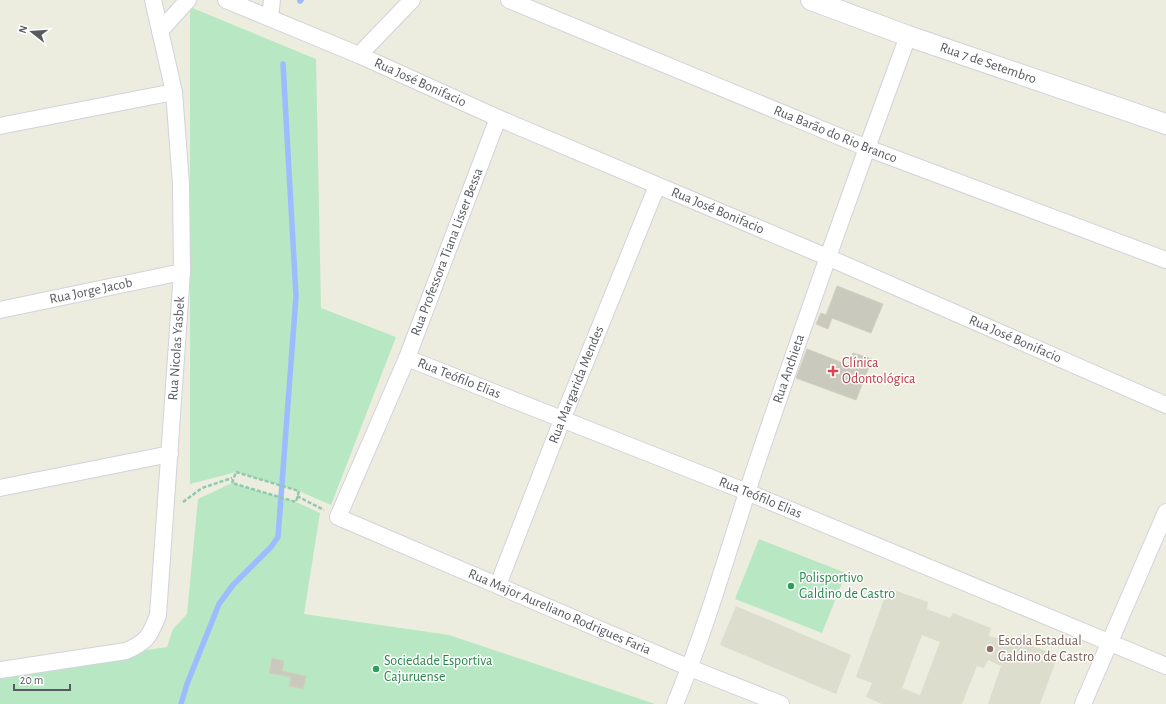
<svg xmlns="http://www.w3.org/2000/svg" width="1166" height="704" viewBox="0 0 1166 704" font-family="'Alegreya Sans',sans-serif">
	<rect width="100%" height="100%" fill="#ecedde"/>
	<path fill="#dcddcd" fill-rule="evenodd" d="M 888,588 L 928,602 L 927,609 L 950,618 L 953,613 L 991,628 L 989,636 L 1016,643 L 1018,641 L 1058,655 L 1040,704 L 988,704 L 1001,666 L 988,660 L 984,668 L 977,666 L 962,704 L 882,704 L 866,697 L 872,683 L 856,677 ZM 922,635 L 940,642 L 920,695 L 902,688 Z
		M 736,606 L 851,655 L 836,694 L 720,645 Z"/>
	<path fill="#b8e7c3" d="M 190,7 L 316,59 L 321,308 L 396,337 L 331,505 L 299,491 L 236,472 L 190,484 Z
		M 232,483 L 296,502 L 320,513 L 304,614 L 449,635 L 655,704 L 0,704 L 0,672 L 167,647 L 173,629 L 187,614 L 198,499 Z
		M 759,539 L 846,573 L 822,633 L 735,599 Z"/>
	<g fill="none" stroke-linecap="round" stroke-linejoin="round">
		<path stroke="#9cbcff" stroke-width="5.5" d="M 300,1 L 301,0
			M 181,704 L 187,684 L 219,604 L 233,585 L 271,547 L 278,537 L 296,296 L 283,64"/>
	</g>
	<path fill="#c9c9bd" stroke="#d1d0bc" d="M 837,286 L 883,304 L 871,333 L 832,318 L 828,329 L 816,324 L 821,313 L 826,315 Z
		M 807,349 L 848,365 L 853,353 L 872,359 L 856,400 L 796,378 Z
		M 272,658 L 284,661 L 282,671 L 306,676 L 303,689 L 289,686 L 291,677 L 269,673 Z"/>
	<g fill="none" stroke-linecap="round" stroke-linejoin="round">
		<defs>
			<g id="minor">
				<path id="s1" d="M 226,0 L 359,55 L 498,118 L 827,257 L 1166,405"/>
				<path id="s2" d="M 509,0 L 867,148 L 1166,260"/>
				<path d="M 270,17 L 272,0"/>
				<path d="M 160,31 L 188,0"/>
				<path d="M 359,55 L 412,0"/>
				<path id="s3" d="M 498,118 L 407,358 L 338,517 L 690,668 L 781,704"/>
				<path d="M 0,126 L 174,92"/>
				<path id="s4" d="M 0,310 L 182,272"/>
				<path id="s5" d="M 407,358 L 747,492 L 1166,666"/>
				<path d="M 0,488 L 170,454"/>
				<path id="s6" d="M 498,585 L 562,420 L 657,186"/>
				<path id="s7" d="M 0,670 L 126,651 C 147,642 150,636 158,615 L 182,272 L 181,184 L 174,92 L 153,0"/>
				<path id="s8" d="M 675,704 C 707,627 729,547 755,468 C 804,323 855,179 908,36"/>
				<path d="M 1083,704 L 1166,512"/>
			</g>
			<g id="tertiary">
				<path id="s9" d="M 811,0 L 908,36 L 1166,124"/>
			</g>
		</defs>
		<use href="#minor" stroke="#d2d2da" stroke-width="18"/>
		<use href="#tertiary" stroke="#d2d2da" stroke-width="22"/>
		<path stroke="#91c8ae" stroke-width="2.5" stroke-dasharray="4 2" stroke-linecap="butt" d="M 236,472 L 299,491 L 296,502 L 232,483 Z
			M 297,496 L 324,510
			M 183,502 L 202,488 L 232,478"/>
		<use href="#minor" stroke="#fff" stroke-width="16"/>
		<use href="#tertiary" stroke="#fff" stroke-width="20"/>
	</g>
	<path fill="#e0444e" stroke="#fff" stroke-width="1.5" d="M831 365h4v4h4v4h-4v4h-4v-4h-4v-4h4z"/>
	<g fill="#2e9e5b" stroke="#fff" stroke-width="1.5">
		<circle cx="791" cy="586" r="4"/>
		<circle cx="376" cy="669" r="4"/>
	</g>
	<circle fill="#8d6e63" stroke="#fff" stroke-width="1.5" cx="990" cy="649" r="4"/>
	<g text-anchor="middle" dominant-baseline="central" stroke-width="3" stroke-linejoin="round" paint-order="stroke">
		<g font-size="14" fill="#585a61" stroke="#fff">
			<text stroke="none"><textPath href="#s9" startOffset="188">Rua 7 de Setembro</textPath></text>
			<text stroke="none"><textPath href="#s1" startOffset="211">Rua José Bonifacio</textPath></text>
			<text stroke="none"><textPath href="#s2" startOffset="353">Rua Barão do Rio Branco</textPath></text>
			<text stroke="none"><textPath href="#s1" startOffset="535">Rua José Bonifacio</textPath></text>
			<text transform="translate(447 252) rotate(-69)">Rua Professora Tiana Lisser Bessa</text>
			<text stroke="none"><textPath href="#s4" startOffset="93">Rua Jorge Jacob</textPath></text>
			<text stroke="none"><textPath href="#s1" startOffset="859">Rua José Bonifacio</textPath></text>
			<text stroke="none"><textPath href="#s7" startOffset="445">Rua Nicolas Yasbek</textPath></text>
			<text stroke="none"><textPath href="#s8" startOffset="354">Rua Anchieta</textPath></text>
			<text stroke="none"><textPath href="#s5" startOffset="56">Rua Teófilo Elias</textPath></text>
			<text stroke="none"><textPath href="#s6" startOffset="215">Rua Margarida Mendes</textPath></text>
			<text stroke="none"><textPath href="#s5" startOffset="380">Rua Teófilo Elias</textPath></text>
			<text stroke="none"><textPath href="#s3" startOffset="671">Rua Major Aureliano Rodrigues Faria</textPath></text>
		</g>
		<g font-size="14" fill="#be3a42" stroke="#fff" text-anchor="start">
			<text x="842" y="363">Clínica<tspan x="842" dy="16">Odontológica</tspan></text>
		</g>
		<g font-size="14" fill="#27864d" stroke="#fff" text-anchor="start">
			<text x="799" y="578">Polisportivo<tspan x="799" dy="16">Galdino de Castro</tspan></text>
			<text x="384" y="661">Sociedade Esportiva<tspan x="384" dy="16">Cajuruense</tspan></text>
		</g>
		<g font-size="14" fill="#785e54" stroke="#fff" text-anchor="start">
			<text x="998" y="641">Escola Estadual<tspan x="998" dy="16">Galdino de Castro</tspan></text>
		</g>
	</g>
	<g transform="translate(32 32) rotate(287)" stroke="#ffffff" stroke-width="3" paint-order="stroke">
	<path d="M0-3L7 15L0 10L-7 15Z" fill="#585a61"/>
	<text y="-6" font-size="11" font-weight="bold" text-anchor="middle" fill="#585a61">N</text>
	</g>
	<path d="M14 684v6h56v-6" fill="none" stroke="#585a61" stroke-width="2"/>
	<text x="20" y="684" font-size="12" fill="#585a61" stroke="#ffffff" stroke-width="3" paint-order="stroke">20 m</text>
</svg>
